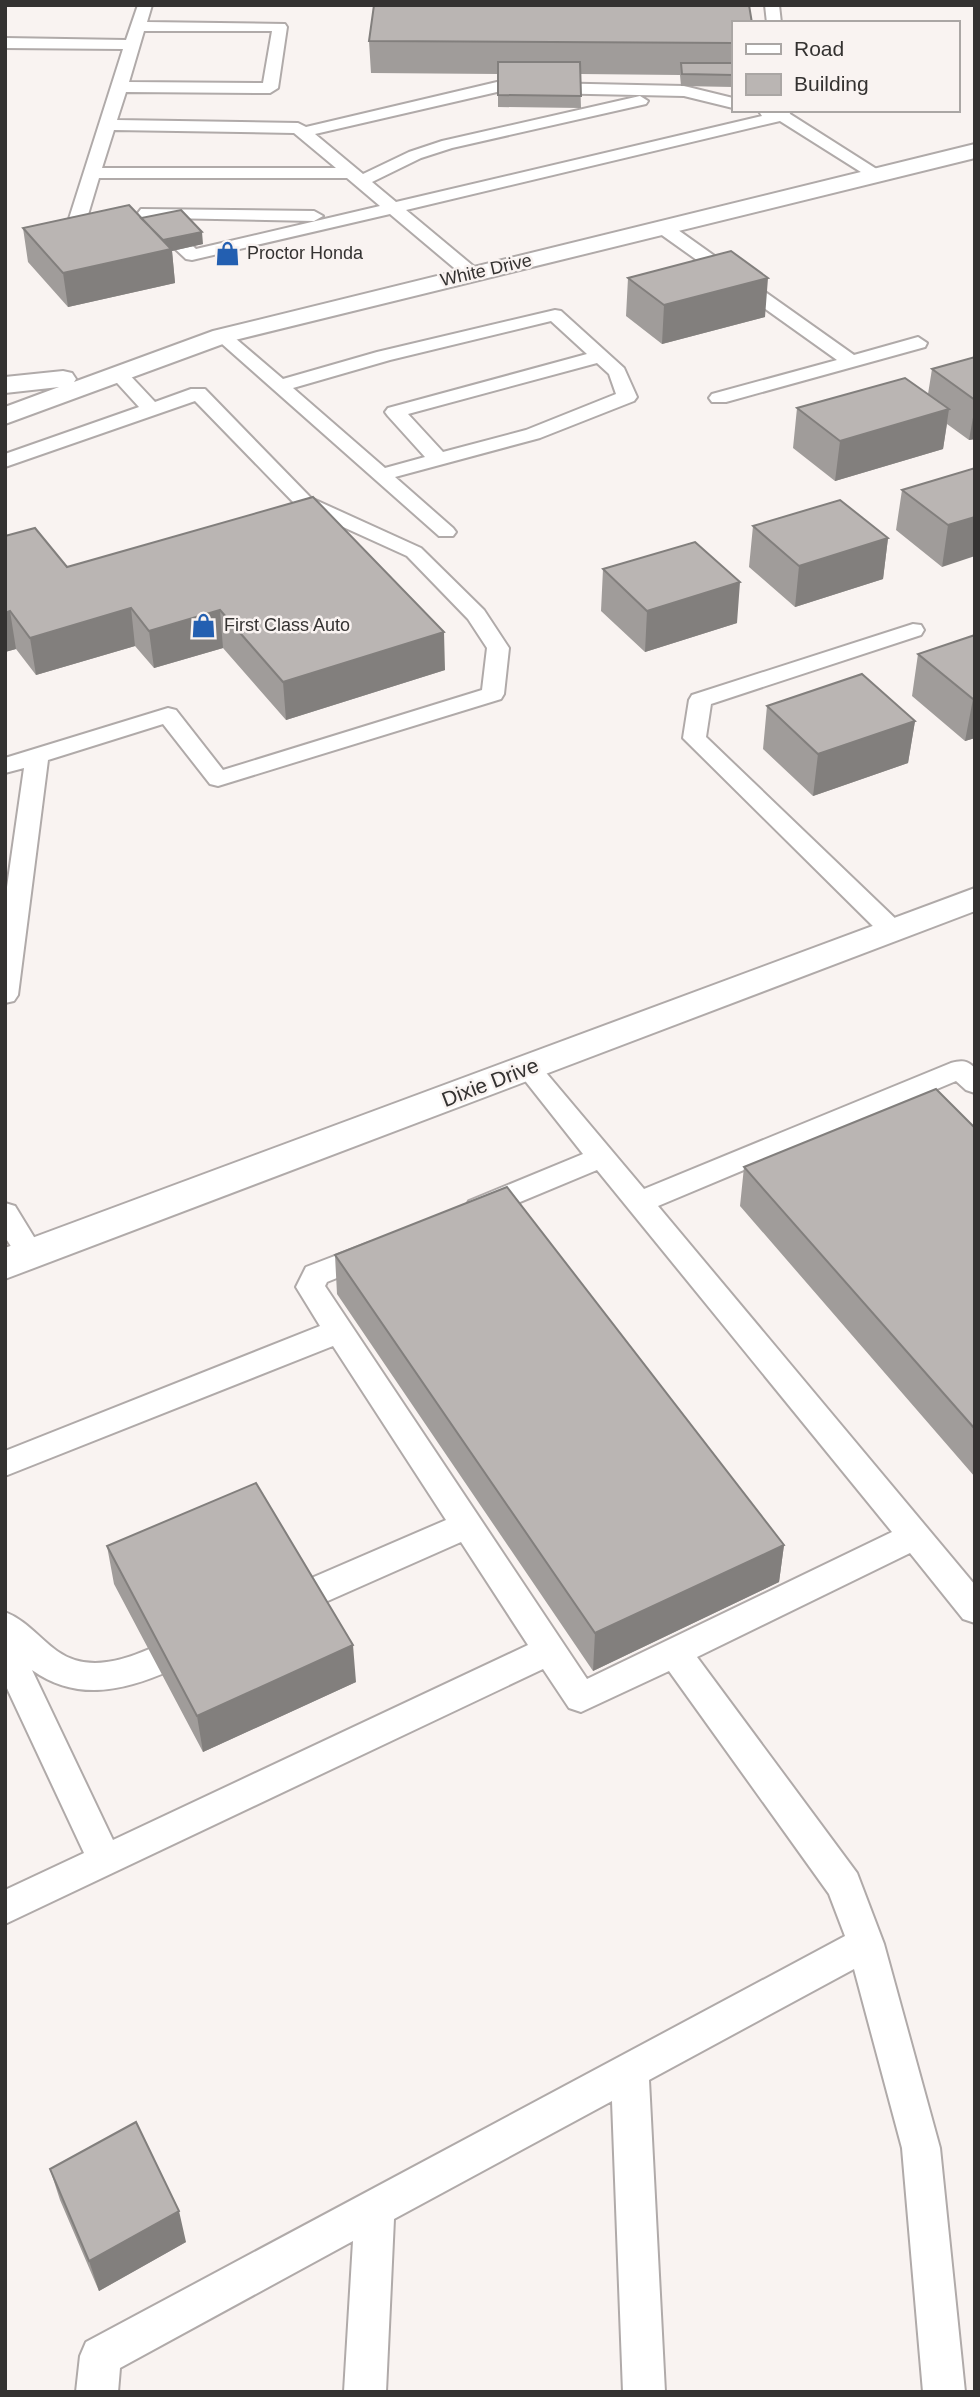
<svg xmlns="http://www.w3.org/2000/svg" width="980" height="2397" viewBox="0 0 980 2397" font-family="Arial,sans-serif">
	<rect width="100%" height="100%" fill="#f9f3f1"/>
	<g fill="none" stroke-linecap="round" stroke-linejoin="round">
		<defs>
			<path id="service" d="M 138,5 L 152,5 L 147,22 L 285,24 L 287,27 L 278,88 L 270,93 L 126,92 L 117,120 L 298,123 L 306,127 L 497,82 L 684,86 L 733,98 L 733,108 L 684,96 L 497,92 L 315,134 L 363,174 L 409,152 L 442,141 L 640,96 L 648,101 L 646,104 L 452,148 L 421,158 L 372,182 L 396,202 L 762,116 L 758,110 L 789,110 L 790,114 L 886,175 L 878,180 L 872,179 L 780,121 L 406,210 L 478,270 L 481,274 L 472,279 L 466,278 L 390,214 L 192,260 L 186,259 L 141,217 L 138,213 L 141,209 L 314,211 L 323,216 L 314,221 L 163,218 L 196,249 L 380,206 L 347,178 L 99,178 L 87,218 L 105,215 L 114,220 C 105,228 82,231 70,229 L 67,225 L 123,49 L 5,48 L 5,38 L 126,40 ZM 144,31 L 272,31 L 263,83 L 129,82 ZM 114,130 L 294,133 L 336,168 L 102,168 Z
				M 765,5 L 779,5 L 781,23 L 767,23 Z
				M 665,224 L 671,225 L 854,355 L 918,337 L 927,343 L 925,347 L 726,402 L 712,402 L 709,398 L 712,394 L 837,360 L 659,233 L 656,229 L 659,225 Z
				M 555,310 L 561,311 L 624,368 L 637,397 L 634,401 L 540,438 L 395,477 L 453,528 L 456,532 L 453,536 L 439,536 L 213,336 L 216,332 L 228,332 L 283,379 L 377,352 ZM 551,321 L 587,354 L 388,408 L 385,412 L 388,416 L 425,457 L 385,468 L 293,388 L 390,360 ZM 597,363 L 609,374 L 616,394 L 526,430 L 443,452 L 408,414 Z
				M 117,367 L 124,369 L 155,402 L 191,389 L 205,389 L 311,498 L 421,548 L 484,610 L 509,648 L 504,694 L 501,699 L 218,786 L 210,784 L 163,724 L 48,760 L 18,995 L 14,1001 L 5,1003 L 5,901 L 24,768 L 5,773 L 5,758 L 168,708 L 176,710 L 223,770 L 482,690 L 487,648 L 468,619 L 407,556 L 297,506 L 195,401 L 5,467 L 5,454 L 139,407 L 108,373 Z
				M 913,624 L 921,625 L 924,630 L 921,635 L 711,704 L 706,737 L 901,924 L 905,930 L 901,936 L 892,938 L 883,936 L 683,738 L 689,700 L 692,695 Z
				M 528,1059 L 537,1062 L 644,1189 L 951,1063 C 961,1060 967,1060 975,1068 L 975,1093 L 966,1090 L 956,1081 L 658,1206 L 975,1585 L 975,1623 L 963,1619 L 910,1553 L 697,1657 L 857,1873 L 884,1944 L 940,2148 L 965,2392 L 923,2392 L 902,2148 L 854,1969 L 649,2080 L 665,2392 L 623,2392 L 612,2101 L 394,2219 L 386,2392 L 344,2392 L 353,2241 L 120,2368 L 118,2392 L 76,2392 L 80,2356 L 86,2342 L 845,1936 L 829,1894 L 669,1671 L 581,1712 L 569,1708 L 543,1669 L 5,1924 L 5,1890 L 84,1853 L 5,1684 L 5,1612 C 26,1620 39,1638 57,1651 C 99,1681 148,1647 189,1633 L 201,1637 L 206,1647 C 199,1661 185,1664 171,1670 C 124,1691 77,1702 32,1670 L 113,1840 L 528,1645 L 461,1542 L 296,1615 L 284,1619 L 272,1615 L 268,1605 L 272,1595 L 446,1520 L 333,1346 L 5,1476 L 5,1451 L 320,1326 L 296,1287 L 306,1267 L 371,1242 L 381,1246 L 385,1253 L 381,1260 L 327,1282 L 325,1286 L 587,1679 L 892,1532 L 597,1170 L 489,1215 L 479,1218 L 469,1215 L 465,1208 L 469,1201 L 583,1154 L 515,1068 L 519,1062 Z
				M 5,1203 L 15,1206 L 45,1255 L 41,1262 L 31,1266 L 21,1262 L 5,1237 Z"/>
			<path id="minor" d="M 975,888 L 975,911 L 5,1279 L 5,1248 Z"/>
			<path id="tertiary" d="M 975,144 L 975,158 L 231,341 L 5,424 L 5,407 L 59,387 L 5,393 L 5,377 L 63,371 L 72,373 L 76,379 L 74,382 L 213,331 Z"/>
		</defs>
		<use href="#service" stroke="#b0aaa9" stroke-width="4"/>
		<use href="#minor" stroke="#b0aaa9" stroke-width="4"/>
		<use href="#tertiary" stroke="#b0aaa9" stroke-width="4"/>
		<use href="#service" fill="#fff" fill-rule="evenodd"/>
		<use href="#minor" fill="#fff" fill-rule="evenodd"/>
		<use href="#tertiary" fill="#fff" fill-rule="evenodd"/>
	</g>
	<path fill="#a09c9a" d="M 733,23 L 733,87 L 681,86 L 680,75 L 580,74 L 581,108 L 498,107 L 498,74 L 371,73 L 369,41 Z
		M 141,218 L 203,244 L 172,251 L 175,283 L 68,307 L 28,262 L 23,228 Z
		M 628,278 L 765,317 L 662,344 L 626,316 Z
		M 975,357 L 975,439 L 969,440 L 947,424 L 943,449 L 835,481 L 793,448 L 797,408 L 928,394 L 932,369 Z
		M 975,468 L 942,567 L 896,530 L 902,490 Z
		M 753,526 L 888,538 L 883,579 L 795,607 L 749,567 Z
		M 5,536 L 67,567 L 445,670 L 286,720 L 223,648 L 154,668 L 135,646 L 36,675 L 16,649 L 5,652 Z
		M 603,569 L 737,623 L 645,652 L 601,611 Z
		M 975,635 L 975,738 L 965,741 L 912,696 L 918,654 Z
		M 767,706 L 915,721 L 908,763 L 813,796 L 763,749 Z
		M 975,1128 L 975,1477 L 740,1206 L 744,1167 Z
		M 335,1255 L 784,1545 L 779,1582 L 593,1671 L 337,1294 Z
		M 107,1546 L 356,1682 L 203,1752 L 114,1584 Z
		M 50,2169 L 186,2242 L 99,2291 L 60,2200 Z"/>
	<path fill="#827f7d" d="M 202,232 L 203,244 L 172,251 L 175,283 L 68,307 L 63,273 L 148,244 Z
		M 768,278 L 765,317 L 662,344 L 664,305 Z
		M 975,406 L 975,439 L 969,440 Z
		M 949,409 L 943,449 L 835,481 L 840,441 Z
		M 975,517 L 975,556 L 942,567 L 948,525 Z
		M 888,538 L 883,579 L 795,607 L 799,566 Z
		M 740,582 L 737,623 L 645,652 L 647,611 Z
		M 131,608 L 135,646 L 36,675 L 30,638 Z
		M 220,610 L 223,648 L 154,668 L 149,631 Z
		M 10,611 L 16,649 L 5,652 L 5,613 Z
		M 444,632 L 445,670 L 286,720 L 283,682 Z
		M 975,698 L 975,738 L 965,741 L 973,699 Z
		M 915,721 L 908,763 L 813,796 L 818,754 Z
		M 784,1545 L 779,1582 L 593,1671 L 595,1633 Z
		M 353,1645 L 356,1682 L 203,1752 L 197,1716 Z
		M 179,2211 L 186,2242 L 99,2291 L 89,2261 Z"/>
	<path fill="#bab5b3" stroke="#827f7d" stroke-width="2" d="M 374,5 L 749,5 L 752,23 L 733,23 L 733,43 L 369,41 Z
		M 498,62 L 580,62 L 581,96 L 498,95 Z
		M 681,63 L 733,63 L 733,75 L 682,74 Z
		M 129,205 L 171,249 L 63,273 L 23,228 Z
		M 181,210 L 202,232 L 163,240 L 141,218 Z
		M 731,251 L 768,278 L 664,305 L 628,278 Z
		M 975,357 L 975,400 L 932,369 Z
		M 905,378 L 949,409 L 840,441 L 797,408 Z
		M 975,468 L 975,517 L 948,525 L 902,490 Z
		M 313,497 L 444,632 L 283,682 L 220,610 L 149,631 L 131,608 L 30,638 L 10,611 L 5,613 L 5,536 L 35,528 L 67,567 Z
		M 840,500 L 888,538 L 799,566 L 753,526 Z
		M 695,542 L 740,582 L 647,611 L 603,569 Z
		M 975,635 L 975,698 L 973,699 L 918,654 Z
		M 862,674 L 915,721 L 818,754 L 767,706 Z
		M 936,1089 L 975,1128 L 975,1429 L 744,1167 Z
		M 507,1187 L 784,1545 L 595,1633 L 335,1255 Z
		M 256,1483 L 353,1645 L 197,1716 L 107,1546 Z
		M 136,2122 L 179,2211 L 89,2261 L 50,2169 Z"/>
	<defs>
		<symbol id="shop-bare" viewBox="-9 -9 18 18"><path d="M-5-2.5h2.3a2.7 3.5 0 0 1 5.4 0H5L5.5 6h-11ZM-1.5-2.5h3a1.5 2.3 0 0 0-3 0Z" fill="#235fb1" stroke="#f9f3f1" stroke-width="2.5" paint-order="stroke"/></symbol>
	</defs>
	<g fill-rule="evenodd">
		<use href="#shop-bare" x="210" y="236" width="35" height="35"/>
		<use href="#shop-bare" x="186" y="608" width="35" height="35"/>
	</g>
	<g text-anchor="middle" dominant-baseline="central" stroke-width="5" stroke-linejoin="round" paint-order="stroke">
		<g font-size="18" fill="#343231" stroke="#f9f3f1" text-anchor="start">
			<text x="247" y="253">Proctor Honda</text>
			<text x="224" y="625">First Class Auto</text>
		</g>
		<g font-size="18" fill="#343231" stroke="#f9f3f1">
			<text transform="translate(486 270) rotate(-13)">White Drive</text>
		</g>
		<g font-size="21" fill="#343231" stroke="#f9f3f1">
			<text transform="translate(490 1082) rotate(-21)">Dixie Drive</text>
		</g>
	</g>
	<rect width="980" height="2397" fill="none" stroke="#343231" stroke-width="14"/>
	<rect x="732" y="21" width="228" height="91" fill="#f9f3f1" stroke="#aaa6a4" stroke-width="2"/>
	<rect x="746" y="44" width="35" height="10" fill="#ffffff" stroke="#aaa6a4" stroke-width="2"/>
	<text x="794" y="56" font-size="21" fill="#343231">Road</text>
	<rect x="746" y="74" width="35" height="21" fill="#bab5b3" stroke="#aaa6a4" stroke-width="2"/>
	<text x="794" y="91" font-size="21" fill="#343231">Building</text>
</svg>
